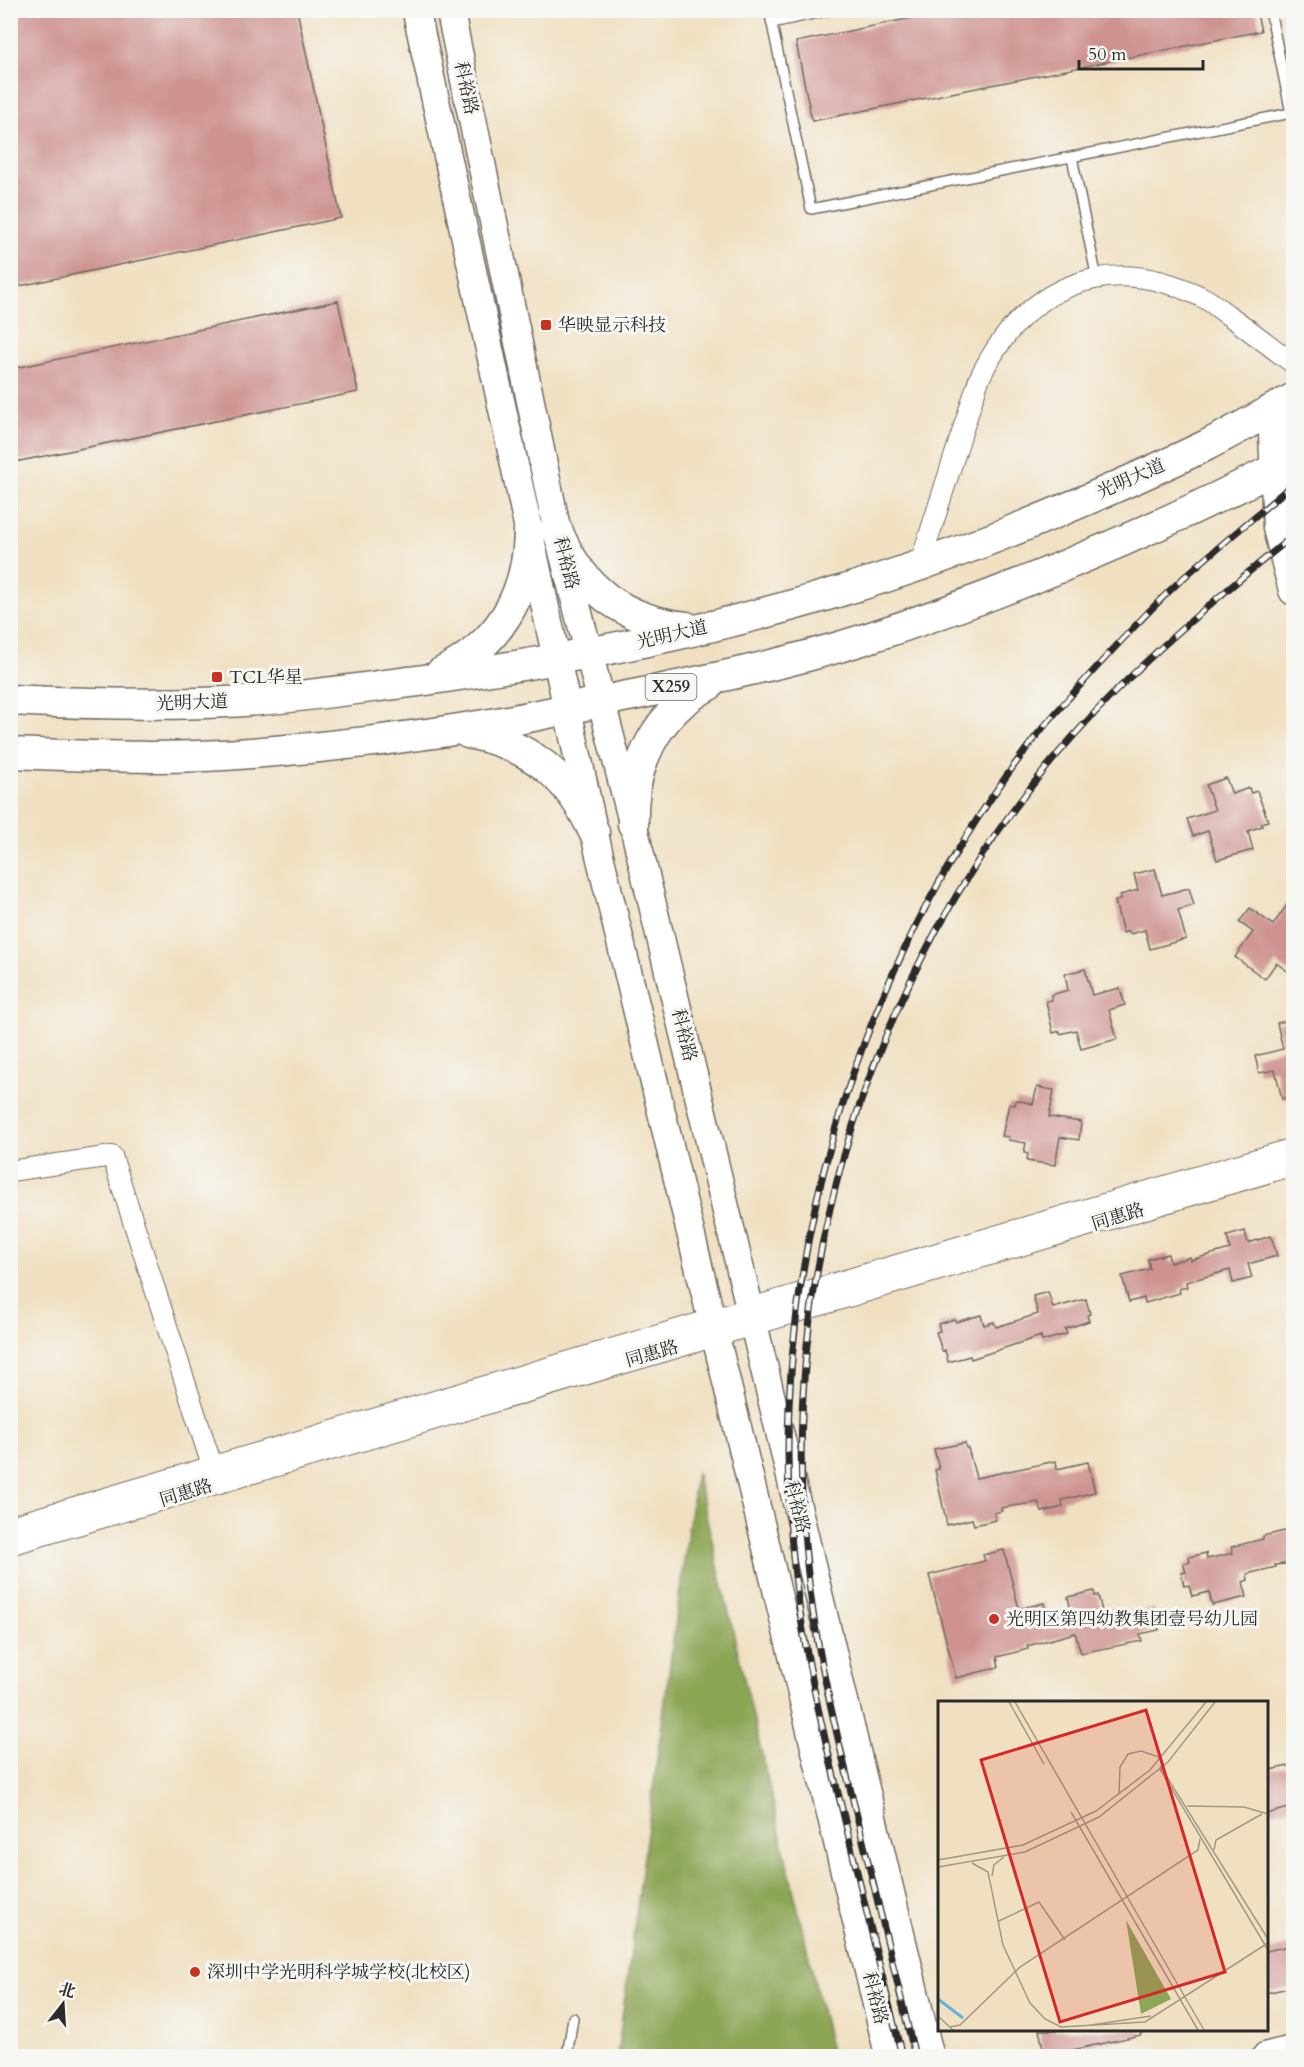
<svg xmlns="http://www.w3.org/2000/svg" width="1304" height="2067" viewBox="0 0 1304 2067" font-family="Cardo,'Noto Serif SC',serif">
	<rect width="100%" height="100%" fill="#f6f6f2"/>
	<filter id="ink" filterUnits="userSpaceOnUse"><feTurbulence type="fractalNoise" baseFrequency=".0167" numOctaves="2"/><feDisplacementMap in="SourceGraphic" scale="12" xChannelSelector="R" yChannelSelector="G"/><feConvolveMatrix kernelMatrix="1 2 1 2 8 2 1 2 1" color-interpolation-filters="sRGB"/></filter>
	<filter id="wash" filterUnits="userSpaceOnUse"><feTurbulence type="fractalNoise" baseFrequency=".008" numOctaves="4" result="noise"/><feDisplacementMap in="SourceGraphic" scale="24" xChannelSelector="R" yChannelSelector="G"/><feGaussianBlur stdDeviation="1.35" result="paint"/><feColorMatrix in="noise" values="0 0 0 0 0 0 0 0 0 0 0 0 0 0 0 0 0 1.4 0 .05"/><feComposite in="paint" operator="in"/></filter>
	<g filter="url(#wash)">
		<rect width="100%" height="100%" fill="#f0e0c1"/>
		<path fill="#8da657" stroke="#5c6841" stroke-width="1.5" d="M 696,1472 L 832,2056 L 617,2056 Z"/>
		<g id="blocks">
			<path fill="#ce9390" d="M 10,10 L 297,10 L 341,218 L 10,288 Z
				M 950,10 L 1256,10 L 1261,31 L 812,121 L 796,42 Z
				M 338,301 L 358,392 L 10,463 L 10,369 Z
				M 1226,778 L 1232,794 L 1249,788 L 1251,793 L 1257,791 L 1268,821 L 1261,823 L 1262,826 L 1248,831 L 1253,850 L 1217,860 L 1208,831 L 1193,836 L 1187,819 L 1215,810 L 1206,785 Z
				M 1155,869 L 1162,895 L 1189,888 L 1194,905 L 1178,910 L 1186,939 L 1150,949 L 1145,930 L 1130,934 L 1129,931 L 1123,933 L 1115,901 L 1121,900 L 1120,895 L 1138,890 L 1134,874 Z
				M 1293,896 L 1293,975 L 1276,963 L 1265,979 L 1235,957 L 1253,932 L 1239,922 L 1250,908 L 1273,925 Z
				M 1085,969 L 1092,995 L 1120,988 L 1125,1005 L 1109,1010 L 1117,1039 L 1081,1049 L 1076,1030 L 1060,1034 L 1060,1031 L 1053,1033 L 1046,1001 L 1052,1000 L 1051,995 L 1068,990 L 1065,974 Z
				M 1293,1019 L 1293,1097 L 1282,1099 L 1275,1070 L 1259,1073 L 1255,1056 L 1283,1049 L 1277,1023 Z
				M 1037,1087 L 1054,1090 L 1049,1117 L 1081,1122 L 1079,1140 L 1060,1137 L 1055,1165 L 1027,1161 L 1028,1154 L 1024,1153 L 1026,1143 L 1008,1140 L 1009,1137 L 1002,1136 L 1009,1104 L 1015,1105 L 1016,1100 L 1033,1104 Z
				M 1245,1231 L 1248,1243 L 1271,1236 L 1277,1256 L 1248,1264 L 1252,1278 L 1233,1283 L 1230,1270 L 1186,1282 L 1187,1287 L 1179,1289 L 1180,1293 L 1145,1303 L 1144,1298 L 1129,1302 L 1122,1276 L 1150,1269 L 1148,1259 L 1168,1254 L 1170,1263 L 1190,1257 L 1191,1260 L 1230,1249 L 1227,1236 Z
				M 1048,1292 L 1053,1308 L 1086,1299 L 1090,1314 L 1087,1315 L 1089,1321 L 1065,1329 L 1067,1334 L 1042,1341 L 1041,1336 L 971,1359 L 970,1356 L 948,1362 L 945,1350 L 942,1351 L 936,1332 L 940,1331 L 938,1324 L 955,1319 L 956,1322 L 981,1315 L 984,1325 L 994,1322 L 996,1327 L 1038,1314 L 1033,1296 Z
				M 965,1443 L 966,1448 L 968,1448 L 976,1478 L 1056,1461 L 1057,1469 L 1088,1462 L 1095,1492 L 1062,1500 L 1063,1507 L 1042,1512 L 1038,1502 L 1001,1508 L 1002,1511 L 994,1513 L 996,1520 L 974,1525 L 972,1519 L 947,1525 L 935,1470 L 939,1469 L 934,1449 Z
				M 1289,1530 L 1290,1536 L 1293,1536 L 1293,1563 L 1275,1565 L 1276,1567 L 1247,1574 L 1248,1580 L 1243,1582 L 1247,1597 L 1212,1605 L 1209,1592 L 1192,1596 L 1189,1585 L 1184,1586 L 1181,1573 L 1186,1572 L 1183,1564 L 1190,1562 L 1189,1557 L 1206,1553 L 1207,1559 L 1233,1553 L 1231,1547 L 1263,1539 L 1263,1536 Z
				M 1004,1550 L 1019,1609 L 1044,1603 L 1047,1616 L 1071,1611 L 1068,1597 L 1094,1591 L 1095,1596 L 1098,1595 L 1103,1615 L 1121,1611 L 1123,1616 L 1154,1608 L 1159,1630 L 1140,1634 L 1142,1641 L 1081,1653 L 1075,1633 L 1027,1646 L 1028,1649 L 997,1657 L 999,1667 L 956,1678 L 929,1575 L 985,1561 L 983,1555 Z
				M 1293,1765 L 1293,1807 L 1266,1814 L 1266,1771 Z
				M 1293,1945 L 1293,1987 L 1266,1993 L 1266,1951 Z
				M 1039,2030 L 1140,2030 L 1141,2035 L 1045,2056 Z"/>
		</g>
	</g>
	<g filter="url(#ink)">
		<use href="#blocks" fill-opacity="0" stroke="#706a60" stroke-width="1.5"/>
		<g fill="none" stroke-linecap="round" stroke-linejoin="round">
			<defs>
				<path id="lane" d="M 769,10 L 811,209 L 1291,113 L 1270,10
					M 772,23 L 832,10
					M 1072,157 L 1097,279
					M 567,2056 L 573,2018"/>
				<path id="street" d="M 920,564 L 979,379 C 1024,286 1106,250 1202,297 C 1211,301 1219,309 1228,315 C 1250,330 1272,348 1294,364
					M 10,1171 L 112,1156 L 216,1478
					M 10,1526 L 1294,1148
					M 10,1545 L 1294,1165"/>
				<path id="secondary" d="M 416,10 L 594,832 L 889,2056
					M 450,10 L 557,530 L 633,824 L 930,2056
					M 1266,2056 L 1294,2049"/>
				<path id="primary" d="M 1273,409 L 1278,528 L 1294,590
					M 557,530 C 581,589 623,620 686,627
					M 441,673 C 499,644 528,596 529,531
					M 10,700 C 89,704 167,706 245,701 C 303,697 361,688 418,681 C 562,661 705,633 844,590 C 968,553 1089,501 1205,446 C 1235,431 1264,414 1294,398
					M 468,733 C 530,745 568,775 594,832
					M 10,753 C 91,756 171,760 251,753 C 333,747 416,737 497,723 C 541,715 584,705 628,696 C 707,680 786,664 862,640 C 1011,592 1155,531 1294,459
					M 633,824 C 631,765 656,713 709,685"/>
			</defs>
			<use href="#lane" stroke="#706a60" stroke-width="12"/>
			<use href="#street" stroke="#706a60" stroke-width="22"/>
			<use href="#secondary" stroke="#706a60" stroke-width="30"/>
			<use href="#primary" stroke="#706a60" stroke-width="33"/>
			<path stroke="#706a60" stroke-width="3" stroke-dasharray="4.5 4.5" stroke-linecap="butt" d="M 919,10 L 920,17"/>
			<use href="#lane" stroke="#fff" stroke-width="9"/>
			<use href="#street" stroke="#fff" stroke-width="20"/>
			<use href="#secondary" stroke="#fff" stroke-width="27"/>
			<use href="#primary" stroke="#fff" stroke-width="30"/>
			<defs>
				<path id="rail" d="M 902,2056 C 882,1977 863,1897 844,1817 C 824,1737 805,1658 795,1576 C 761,1278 853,971 1037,735 C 1059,708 1083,682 1107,656 C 1131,630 1154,605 1180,581 C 1217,548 1256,516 1294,483
					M 915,2056 C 896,1976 876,1896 857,1816 C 837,1736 817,1656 808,1574 C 774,1280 869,973 1062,749 C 1132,668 1211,602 1294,535"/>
			</defs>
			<use href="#rail" stroke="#2b2b2b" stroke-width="7"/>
			<use href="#rail" stroke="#f6f6f2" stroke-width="4.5" stroke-dasharray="14" stroke-linecap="butt"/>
		</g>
	</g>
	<g fill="#c8321e" stroke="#f6f6f2" stroke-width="2">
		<rect x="540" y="319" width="12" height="12" rx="3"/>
		<rect x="211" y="671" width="12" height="12" rx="3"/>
		<circle cx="994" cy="1619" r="6"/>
		<circle cx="195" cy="1972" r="6"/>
	</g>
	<g text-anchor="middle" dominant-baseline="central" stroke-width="6" stroke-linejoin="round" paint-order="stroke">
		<rect fill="#f6f6f2" stroke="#686867" stroke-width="1.5" x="645.5" y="674" width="51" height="26" rx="4.5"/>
		<g font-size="16" font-weight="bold" fill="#2b2b2b">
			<text x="671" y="687">X259</text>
		</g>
		<g font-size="18" fill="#2b2b2b" stroke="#f6f6f2">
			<text transform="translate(466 88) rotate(78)">科裕路</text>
			<text transform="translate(1131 479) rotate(-24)">光明大道</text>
			<text transform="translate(566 563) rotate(76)">科裕路</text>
			<text transform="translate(672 635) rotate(-13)">光明大道</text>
			<text transform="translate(192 703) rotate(-2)">光明大道</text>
			<text transform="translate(684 1035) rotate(76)">科裕路</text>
			<text transform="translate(1118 1217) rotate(-17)">同惠路</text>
			<text transform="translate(652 1354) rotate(-16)">同惠路</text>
			<text transform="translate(186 1493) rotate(-17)">同惠路</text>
			<text transform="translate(797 1507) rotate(76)">科裕路</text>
			<text transform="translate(875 1998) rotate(76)">科裕路</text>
		</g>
		<g font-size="18" fill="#2b2b2b" stroke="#f6f6f2" text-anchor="start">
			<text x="558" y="325">华映显示科技</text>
			<text x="229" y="677">TCL华星</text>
			<text x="1006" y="1619">光明区第四幼教集团壹号幼儿园</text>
			<text x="207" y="1972">深圳中学光明科学城学校(北校区)</text>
		</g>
	</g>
	<g transform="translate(938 1701)">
		<rect width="330" height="330" fill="#f0e0c1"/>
		<path d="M 188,219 L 233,298 L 203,313 Z" fill="#8da657"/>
		<path fill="none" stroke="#60b6dd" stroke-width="3" d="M 0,298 L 25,317"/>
		<path fill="none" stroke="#a19885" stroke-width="1.5" d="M 71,1 L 106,63M 77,1 L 266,329M 222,65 L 330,238M 222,68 L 330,249M 181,93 L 182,66 L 190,53 L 203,50 L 224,57M 249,105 L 306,106 L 330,113M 133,111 L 260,329M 276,149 L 278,139 L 324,113M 0,159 L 85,144 L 158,110 L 212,69 L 268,1M 34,162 L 50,171 L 65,244 L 92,302 L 107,318 L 123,326 L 207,321 L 330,242M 0,166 L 87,151 L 161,116 L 230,61 L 277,1M 54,175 L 56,164 L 66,156M 61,220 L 101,201 L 127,239M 0,315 L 15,329M 153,324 L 213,315M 12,326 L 22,324 L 82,266 L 260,149 L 262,138"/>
		<path fill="#d62828" fill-opacity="0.15" stroke="#d62828" stroke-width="3" d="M 208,9 L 287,271 L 122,321 L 43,59 Z"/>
		<rect width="330" height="330" fill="none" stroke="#2b2b2b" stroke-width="3"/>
	</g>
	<rect width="1304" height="2067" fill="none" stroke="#f6f6f2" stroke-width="36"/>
	<g transform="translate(63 2004) rotate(17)" stroke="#f6f6f2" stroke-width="4.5" paint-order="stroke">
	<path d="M0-4.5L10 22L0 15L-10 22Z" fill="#2b2b2b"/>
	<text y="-9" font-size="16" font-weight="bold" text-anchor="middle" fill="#2b2b2b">北</text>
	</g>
	<path d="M1079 60v9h124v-9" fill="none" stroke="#2b2b2b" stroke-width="3"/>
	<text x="1088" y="60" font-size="18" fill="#2b2b2b" stroke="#f6f6f2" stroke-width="4.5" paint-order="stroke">50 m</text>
</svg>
